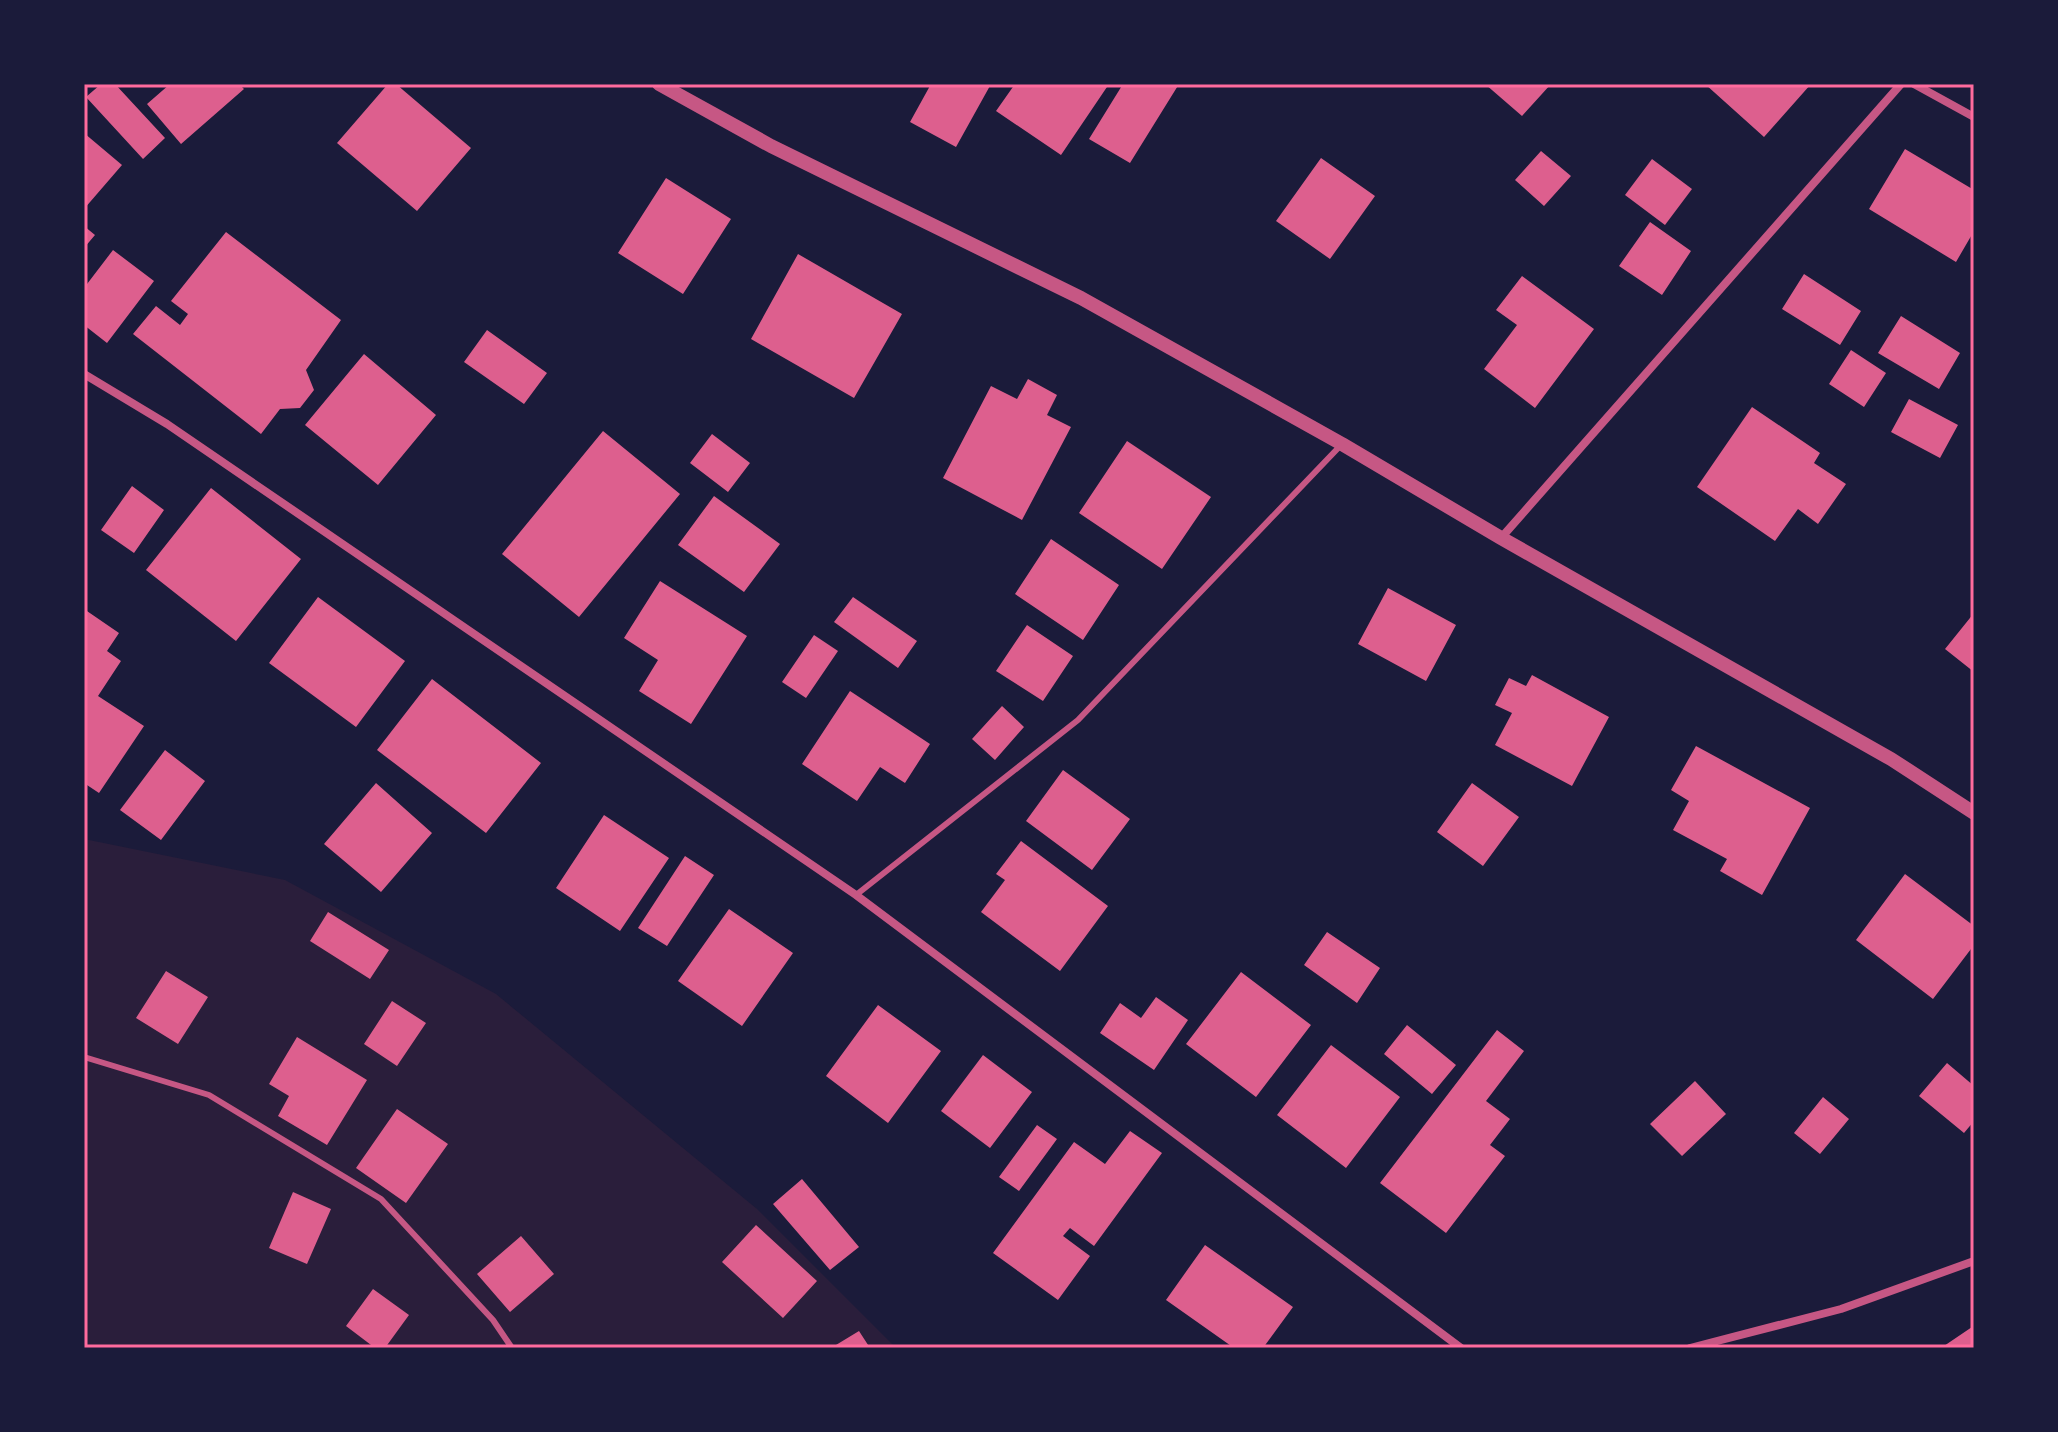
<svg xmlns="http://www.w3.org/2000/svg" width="2058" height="1432" viewBox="0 0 2058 1432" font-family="'PT Sans',sans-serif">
	<rect width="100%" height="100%" fill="#1b1b3a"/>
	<path fill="#2a1e3b" d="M 84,839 L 285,880 L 496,994 L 757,1209 L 896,1348 L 84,1348 Z"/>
	<path fill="#dd5f8e" d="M 101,84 L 115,84 L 165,138 L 143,159 L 86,97 Z
		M 170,84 L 239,84 L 244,89 L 181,144 L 147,104 Z
		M 388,84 L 396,84 L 471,148 L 417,211 L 337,143 Z
		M 931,84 L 991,84 L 956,147 L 910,122 Z
		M 1015,84 L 1109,84 L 1061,155 L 996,111 Z
		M 1123,84 L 1179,84 L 1130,163 L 1089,139 Z
		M 1485,84 L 1551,84 L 1522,116 Z
		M 1705,84 L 1811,84 L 1764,137 Z
		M 84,133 L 122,165 L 84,209 Z
		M 1905,149 L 1974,190 L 1974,231 L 1956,262 L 1869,209 Z
		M 1541,151 L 1571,176 L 1544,206 L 1515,180 Z
		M 1321,158 L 1375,196 L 1330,259 L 1276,221 Z
		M 1652,159 L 1692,189 L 1665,225 L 1625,195 Z
		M 666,178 L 731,219 L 683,294 L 618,253 Z
		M 1650,222 L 1691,251 L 1662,295 L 1619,266 Z
		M 84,226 L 95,235 L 84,248 Z
		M 226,232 L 341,320 L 306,370 L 314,390 L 300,408 L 280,409 L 261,434 L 133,334 L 156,306 L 180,325 L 188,314 L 171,301 Z
		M 113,250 L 154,281 L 107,343 L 84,325 L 84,288 Z
		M 798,254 L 902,314 L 854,398 L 751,339 Z
		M 1804,274 L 1861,311 L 1840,345 L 1782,309 Z
		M 1522,276 L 1594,329 L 1535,408 L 1484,369 L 1517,325 L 1496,310 Z
		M 1901,316 L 1960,353 L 1939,389 L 1878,353 Z
		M 487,330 L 547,373 L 524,404 L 464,362 Z
		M 1851,350 L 1886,373 L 1864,407 L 1829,384 Z
		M 364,354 L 436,415 L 378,485 L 305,425 Z
		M 1028,379 L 1057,395 L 1047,415 L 1071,427 L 1022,520 L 943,478 L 991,386 L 1017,399 Z
		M 1909,399 L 1958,425 L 1940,458 L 1891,432 Z
		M 1752,407 L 1820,453 L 1814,463 L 1846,484 L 1818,524 L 1798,509 L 1775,541 L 1697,487 Z
		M 603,431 L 680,494 L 579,617 L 502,554 Z
		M 712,434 L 750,463 L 728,492 L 690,463 Z
		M 1127,441 L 1211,497 L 1162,569 L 1079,513 Z
		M 132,486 L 164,510 L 134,553 L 101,530 Z
		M 211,488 L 301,559 L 236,641 L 146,570 Z
		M 714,496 L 780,544 L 744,592 L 678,545 Z
		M 1051,539 L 1119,585 L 1083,640 L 1015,594 Z
		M 660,581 L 747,636 L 691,724 L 639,691 L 658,660 L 624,638 Z
		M 1388,588 L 1456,625 L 1426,681 L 1358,644 Z
		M 318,597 L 405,661 L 356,727 L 269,663 Z
		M 853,597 L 917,641 L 898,668 L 834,622 Z
		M 84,609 L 119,633 L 107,651 L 121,661 L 98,696 L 144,726 L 99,793 L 84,783 Z
		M 1974,613 L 1974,672 L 1945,649 Z
		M 1027,625 L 1073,656 L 1043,701 L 996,671 Z
		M 814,635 L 838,651 L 806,698 L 782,682 Z
		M 1532,675 L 1609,717 L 1572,786 L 1495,745 L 1512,713 L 1495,705 L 1509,678 L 1526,686 Z
		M 432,679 L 541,763 L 486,833 L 377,750 Z
		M 850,691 L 930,744 L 905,783 L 880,767 L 857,801 L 802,764 Z
		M 1002,706 L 1024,727 L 995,760 L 972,739 Z
		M 1696,746 L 1810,808 L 1762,895 L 1720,871 L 1727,859 L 1673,830 L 1689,801 L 1671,790 Z
		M 165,750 L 205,781 L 161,840 L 120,810 Z
		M 1063,770 L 1130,819 L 1092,870 L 1026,821 Z
		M 376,783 L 432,833 L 381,892 L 324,844 Z
		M 1472,783 L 1519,817 L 1483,866 L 1437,832 Z
		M 604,815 L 669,858 L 620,931 L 556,888 Z
		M 1021,841 L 1108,906 L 1060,971 L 981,912 L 1005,880 L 996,874 Z
		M 685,856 L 714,875 L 667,946 L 638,928 Z
		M 1905,874 L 1974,926 L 1974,945 L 1933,999 L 1856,940 Z
		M 729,909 L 793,953 L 742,1026 L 678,981 Z
		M 328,912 L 389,950 L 370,979 L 310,941 Z
		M 1327,932 L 1380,968 L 1357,1003 L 1304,965 Z
		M 166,971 L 208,997 L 178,1044 L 136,1018 Z
		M 1241,972 L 1311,1025 L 1256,1097 L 1186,1044 Z
		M 1156,997 L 1188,1020 L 1154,1070 L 1100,1033 L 1120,1003 L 1141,1018 Z
		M 392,1001 L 426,1023 L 397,1066 L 364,1044 Z
		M 878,1005 L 941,1051 L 888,1123 L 826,1076 Z
		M 1407,1025 L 1456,1065 L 1432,1094 L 1384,1054 Z
		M 1497,1030 L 1524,1051 L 1486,1101 L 1510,1119 L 1490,1145 L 1505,1156 L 1446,1233 L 1380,1183 Z
		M 297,1037 L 367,1080 L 327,1145 L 278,1116 L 289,1096 L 269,1084 Z
		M 1331,1045 L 1400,1097 L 1346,1168 L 1277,1115 Z
		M 983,1055 L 1032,1092 L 990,1148 L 941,1111 Z
		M 1947,1063 L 1974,1086 L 1974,1121 L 1964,1133 L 1919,1096 Z
		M 1695,1081 L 1726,1114 L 1682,1156 L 1650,1124 Z
		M 1823,1097 L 1849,1119 L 1820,1154 L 1794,1133 Z
		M 397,1109 L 448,1144 L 406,1203 L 356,1168 Z
		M 1037,1125 L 1057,1139 L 1019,1191 L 999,1177 Z
		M 1130,1131 L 1162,1153 L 1094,1246 L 1070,1228 L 1063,1236 L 1090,1256 L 1058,1300 L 993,1253 L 1074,1142 L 1105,1164 Z
		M 802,1179 L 859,1247 L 830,1270 L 773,1204 Z
		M 293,1192 L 331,1209 L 307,1264 L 269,1248 Z
		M 756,1225 L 817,1281 L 783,1318 L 722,1262 Z
		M 521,1236 L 554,1274 L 510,1312 L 477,1274 Z
		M 1205,1245 L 1293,1307 L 1263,1348 L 1234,1348 L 1166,1300 Z
		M 373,1289 L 409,1315 L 385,1348 L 375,1348 L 346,1326 Z
		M 1972,1327 L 1974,1348 L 1941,1348 Z
		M 859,1331 L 870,1348 L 831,1348 Z"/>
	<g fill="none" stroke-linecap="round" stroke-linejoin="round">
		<path stroke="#c65784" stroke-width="6" d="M 856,895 L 1078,720 L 1342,444
			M 84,1057 L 209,1095 L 381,1199 L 493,1320 L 512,1348"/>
		<path stroke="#c65784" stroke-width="8" d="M 1914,84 L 1974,117
			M 84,374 L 167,424 L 856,895 L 1461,1348
			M 1501,538 L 1901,84
			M 1690,1348 L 1841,1309 L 1974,1261"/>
		<path stroke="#c65784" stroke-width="14" d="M 659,84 L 771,146 L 1081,298 L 1342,444 L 1501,538 L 1891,759 L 1974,813"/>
	</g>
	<rect width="2058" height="1432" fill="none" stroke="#1b1b3a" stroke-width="172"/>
	<rect x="86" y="86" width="1886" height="1260" fill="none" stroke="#ff6b9d" stroke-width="3"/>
</svg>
